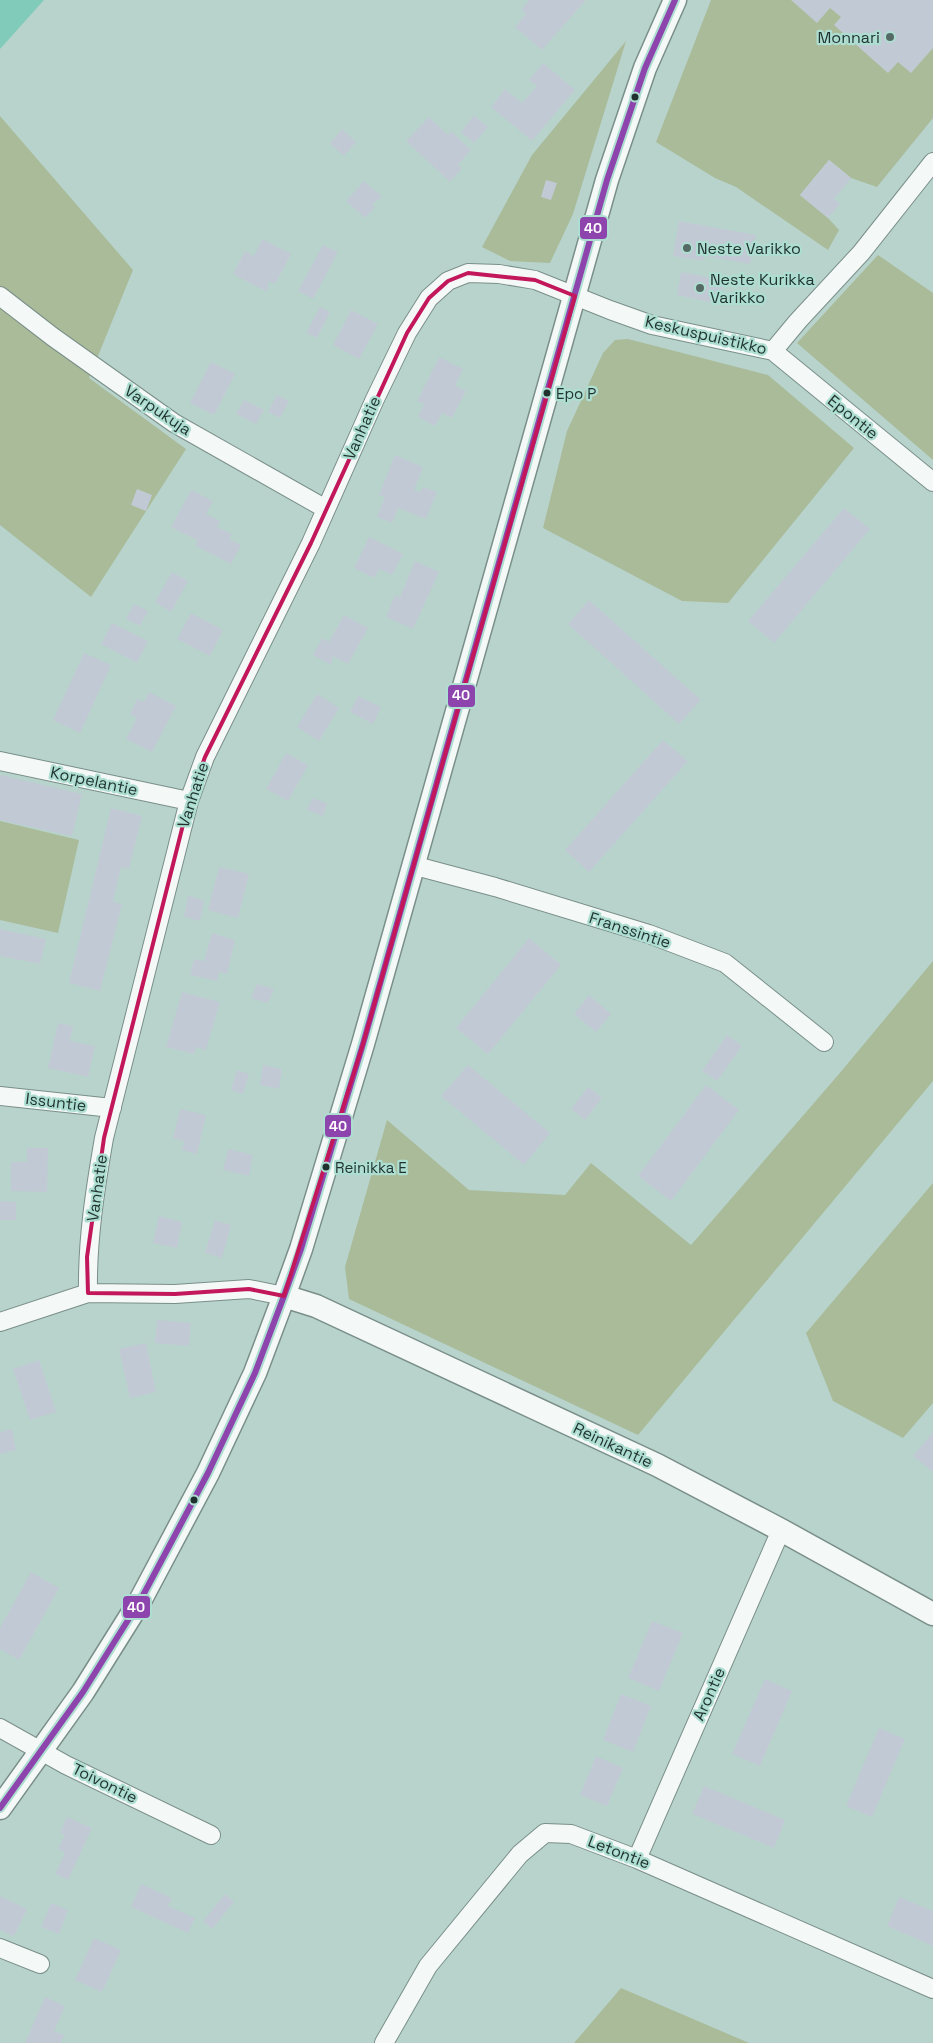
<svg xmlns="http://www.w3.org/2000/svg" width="933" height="2043" viewBox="0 0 933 2043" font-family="'Space Grotesk',sans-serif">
	<rect width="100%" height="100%" fill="#b8d3cc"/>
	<path fill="#a9bb99" d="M 711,0 L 933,0 L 933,118 L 877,187 L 851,178 L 829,160 L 800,195 L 828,218 L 839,230 L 828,250 L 736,187 L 715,178 L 656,142 Z
		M 626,41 L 573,214 L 550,263 L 510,261 L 482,247 L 532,155 Z
		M 0,116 L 133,270 L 89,378 L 186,449 L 91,597 L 0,525 Z
		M 878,255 L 933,293 L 933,460 L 797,343 Z
		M 628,339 L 768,375 L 854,448 L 728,603 L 682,601 L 543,528 L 567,431 L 603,353 L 615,340 Z
		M 0,821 L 79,840 L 58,933 L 0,920 Z
		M 933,961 L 933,1081 L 638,1435 L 349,1299 L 345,1267 L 387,1120 L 469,1190 L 565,1195 L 591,1163 L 691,1245 L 839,1074 Z
		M 933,1183 L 933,1403 L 903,1438 L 833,1401 L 806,1333 Z
		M 621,1988 L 749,2043 L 574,2043 Z"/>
	<path fill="#81cbba" d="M 0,0 L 44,0 L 0,49 Z"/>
	<path fill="#c1cad4" d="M 529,0 L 586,0 L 542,50 L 515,27 L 526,14 L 521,10 Z
		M 791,0 L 933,0 L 933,48 L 911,73 L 898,62 L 888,73 L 834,25 L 841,17 L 830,8 L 817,23 Z
		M 543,63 L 575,90 L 532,141 L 491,107 L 505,89 L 522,103 L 537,86 L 529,80 Z
		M 474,115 L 488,127 L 474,143 L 461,132 Z
		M 429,117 L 448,135 L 451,131 L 471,150 L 458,165 L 462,168 L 450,182 L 406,141 Z
		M 342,129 L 356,142 L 344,156 L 330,144 Z
		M 829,160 L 851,178 L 834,199 L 840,204 L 828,218 L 800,195 Z
		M 546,180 L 557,183 L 551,200 L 541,197 Z
		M 364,181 L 382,197 L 372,204 L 375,207 L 365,218 L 346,201 Z
		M 679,221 L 756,235 L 750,264 L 704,256 L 703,261 L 673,256 Z
		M 262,239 L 291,254 L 275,284 L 269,281 L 267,292 L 233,274 L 245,251 L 254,256 Z
		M 323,245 L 338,252 L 313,299 L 298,291 Z
		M 681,272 L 724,280 L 719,304 L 677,295 Z
		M 320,307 L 330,312 L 317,338 L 306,333 Z
		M 351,310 L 378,324 L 359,359 L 333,345 Z
		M 439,357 L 463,369 L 455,386 L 466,391 L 452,418 L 442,413 L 435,426 L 418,417 L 424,404 L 417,401 Z
		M 211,362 L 235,374 L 214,415 L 190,403 Z
		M 277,395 L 289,401 L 280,418 L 268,412 Z
		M 244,400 L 264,410 L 256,424 L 236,414 Z
		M 395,455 L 423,467 L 414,490 L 420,492 L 423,487 L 437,492 L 426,519 L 398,508 L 392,523 L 377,517 L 385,497 L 379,495 Z
		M 137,489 L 152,495 L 146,511 L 131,505 Z
		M 191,490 L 213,501 L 206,514 L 220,521 L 217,527 L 232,534 L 229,539 L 241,545 L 231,564 L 196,546 L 197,540 L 171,527 Z
		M 844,508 L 870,529 L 774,643 L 748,621 Z
		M 369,537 L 403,554 L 392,575 L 379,569 L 374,578 L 354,568 Z
		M 415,561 L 439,572 L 413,629 L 386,617 L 395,595 L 400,597 Z
		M 172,572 L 188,581 L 171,612 L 155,602 Z
		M 589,600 L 701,700 L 679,724 L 568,624 Z
		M 134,604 L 148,611 L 140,626 L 126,619 Z
		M 191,613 L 223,630 L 210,656 L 177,639 Z
		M 344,615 L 368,628 L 348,664 L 333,656 L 331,665 L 313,655 L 322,638 L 329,642 Z
		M 112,623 L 148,641 L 137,663 L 101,644 Z
		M 84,653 L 111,665 L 80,733 L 53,720 Z
		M 149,692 L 176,706 L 152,752 L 126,739 L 137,718 L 130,714 L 137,699 L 144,702 Z
		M 317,694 L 339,708 L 319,741 L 297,727 Z
		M 358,696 L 381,707 L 373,724 L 350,712 Z
		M 663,740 L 688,761 L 589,872 L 565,850 Z
		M 286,753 L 308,765 L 288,801 L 266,789 Z
		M 0,775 L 82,794 L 72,836 L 0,820 Z
		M 312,798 L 327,803 L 323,816 L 307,810 Z
		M 111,808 L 142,816 L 129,869 L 121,867 L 113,902 L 122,904 L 100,991 L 69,983 Z
		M 219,867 L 249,874 L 238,918 L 208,910 Z
		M 188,896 L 204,900 L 200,921 L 184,917 Z
		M 0,929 L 46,939 L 40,964 L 0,956 Z
		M 212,933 L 235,940 L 227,974 L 219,972 L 217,981 L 190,975 L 194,959 L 204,961 Z
		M 529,938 L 561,965 L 488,1054 L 456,1028 Z
		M 257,984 L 274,989 L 268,1003 L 251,998 Z
		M 182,992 L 220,1002 L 206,1050 L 196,1047 L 194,1054 L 166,1047 Z
		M 589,995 L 611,1014 L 596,1032 L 574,1014 Z
		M 58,1023 L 73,1026 L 70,1041 L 95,1046 L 88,1077 L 48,1068 Z
		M 727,1035 L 742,1046 L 717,1081 L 702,1071 Z
		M 263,1065 L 282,1069 L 279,1089 L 260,1085 Z
		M 468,1065 L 550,1133 L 524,1165 L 441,1096 Z
		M 237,1070 L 249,1074 L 243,1094 L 231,1090 Z
		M 706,1085 L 739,1110 L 671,1201 L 638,1176 Z
		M 588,1087 L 602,1098 L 585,1120 L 571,1109 Z
		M 180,1109 L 206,1115 L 197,1154 L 182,1150 L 184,1141 L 173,1138 Z
		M 27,1148 L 48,1148 L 47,1192 L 11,1191 L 11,1162 L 27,1162 Z
		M 228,1149 L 253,1155 L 249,1176 L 223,1170 Z
		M 0,1201 L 16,1202 L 16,1220 L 0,1220 Z
		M 159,1216 L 182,1222 L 177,1248 L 153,1243 Z
		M 215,1220 L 231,1225 L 222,1258 L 205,1253 Z
		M 157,1320 L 191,1323 L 189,1346 L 155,1343 Z
		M 146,1343 L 156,1392 L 130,1398 L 119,1349 Z
		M 39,1360 L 56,1412 L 30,1420 L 13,1369 Z
		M 12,1429 L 16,1450 L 0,1454 L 0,1432 Z
		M 933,1432 L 933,1472 L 913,1456 Z
		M 31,1572 L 59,1588 L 19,1660 L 0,1649 L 0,1628 Z
		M 652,1621 L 683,1633 L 659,1691 L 628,1678 Z
		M 765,1679 L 792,1691 L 760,1766 L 732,1754 Z
		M 621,1694 L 651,1706 L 633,1752 L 603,1740 Z
		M 879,1728 L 905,1739 L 872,1817 L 846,1806 Z
		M 596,1756 L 623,1768 L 607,1806 L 580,1795 Z
		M 704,1786 L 785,1820 L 774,1848 L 692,1814 Z
		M 67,1817 L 92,1828 L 68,1880 L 55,1874 L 65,1853 L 58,1849 L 65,1835 L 60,1833 Z
		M 141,1884 L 172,1898 L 168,1906 L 195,1918 L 188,1933 L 131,1907 Z
		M 225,1894 L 234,1902 L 212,1929 L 203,1921 Z
		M 0,1896 L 27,1909 L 14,1936 L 0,1930 Z
		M 899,1897 L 933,1911 L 933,1946 L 887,1926 Z
		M 51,1903 L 68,1910 L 59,1934 L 41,1927 Z
		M 94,1938 L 121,1950 L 102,1992 L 75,1980 Z
		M 45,1997 L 65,2006 L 54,2031 L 64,2035 L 61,2043 L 25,2043 Z"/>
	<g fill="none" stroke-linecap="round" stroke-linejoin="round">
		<defs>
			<path id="minor" d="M 0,296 L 53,337 L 174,423 L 326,509
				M 773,351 L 798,321 L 861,253 L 933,162
				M 0,761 L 189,801
				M 412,865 L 495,887 L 649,934 L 725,963 L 824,1042
				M 0,1096 L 112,1108
				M 284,1296 L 249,1289 L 175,1294 L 88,1293 C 87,1241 95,1190 104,1138 L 189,801 L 205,757 L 311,543 L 375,399 L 407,333 L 429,298 L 448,281 L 468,273 L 499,274 L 535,280 L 610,310 L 652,325 L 773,351 L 933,482
				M 0,1322 L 88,1293
				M 0,1728 L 66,1765 L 211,1835
				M 637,1859 L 781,1530
				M 0,1948 L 40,1964
				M 384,2043 L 428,1966 L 520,1854 L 545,1833 L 571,1834 L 637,1859 L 933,1989"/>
			<path id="tertiary" d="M 284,1296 L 316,1306 L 657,1465 L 781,1530 L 933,1614
				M 0,1808 L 83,1692 L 140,1601 L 208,1473 L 255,1373 L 284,1296 L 301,1249 L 363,1044 L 607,180 L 645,68 L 675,0"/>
		</defs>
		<use href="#minor" stroke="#7a8f89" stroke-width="20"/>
		<use href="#tertiary" stroke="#7a8f89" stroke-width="25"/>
		<use href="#minor" stroke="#f4f8f7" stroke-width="18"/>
		<use href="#tertiary" stroke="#f4f8f7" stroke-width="22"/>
		<defs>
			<path id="bus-1" d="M 0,1808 L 83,1692 L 140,1601 L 208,1473 L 255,1373 L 284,1296 L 301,1249 L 363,1044 L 607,180 L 645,68 L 675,0"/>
		</defs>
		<use href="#bus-1" stroke="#added1" stroke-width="10"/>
		<use href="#bus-1" stroke="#8e44ad" stroke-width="6"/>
	</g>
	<path fill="none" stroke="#c2185b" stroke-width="4" stroke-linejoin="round" d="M 468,273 L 535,280 L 575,296 L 363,1044 L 284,1296 L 249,1289 L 175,1294 L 88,1293 L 87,1257 L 104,1138 L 189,801 L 205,757 L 311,543 L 407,333 L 429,298 L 448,281 Z"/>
	<g fill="#556a65" stroke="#added1" stroke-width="2">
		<circle cx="890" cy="37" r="5"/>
		<circle cx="687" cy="248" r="5"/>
		<circle cx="700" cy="288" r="5"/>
	</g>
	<g fill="#1f322e" stroke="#added1" stroke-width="2">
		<circle cx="635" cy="97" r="4.5"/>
		<circle cx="547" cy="393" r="4.5"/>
		<circle cx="326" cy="1167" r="4.5"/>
		<circle cx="194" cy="1500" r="4.5"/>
	</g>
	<g text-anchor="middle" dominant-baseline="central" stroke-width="4.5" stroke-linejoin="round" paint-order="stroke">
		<g font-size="15" fill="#1f322e" stroke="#added1" text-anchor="start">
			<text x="556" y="393">Epo P</text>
			<text x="335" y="1167">Reinikka E</text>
		</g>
		<g font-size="16" fill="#1f322e" stroke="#added1" text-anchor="start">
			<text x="880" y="37" text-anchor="end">Monnari</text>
			<text x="697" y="248">Neste Varikko</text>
			<text x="710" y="279">Neste Kurikka<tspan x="710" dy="18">Varikko</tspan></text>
		</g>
		<g font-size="16" fill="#1f322e" stroke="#added1">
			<text transform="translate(706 335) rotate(13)">Keskuspuistikko</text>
			<text transform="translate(158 410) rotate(34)">Varpukuja</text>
			<text transform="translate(853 417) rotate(39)">Epontie</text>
			<text transform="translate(362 428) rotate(-66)">Vanhatie</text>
			<text transform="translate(94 781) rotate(12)">Korpelantie</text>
			<text transform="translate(193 795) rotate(-72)">Vanhatie</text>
			<text transform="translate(630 930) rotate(18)">Franssintie</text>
			<text transform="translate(56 1102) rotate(7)">Issuntie</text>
			<text transform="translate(97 1188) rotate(-82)">Vanhatie</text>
			<text transform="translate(613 1445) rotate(25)">Reinikantie</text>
			<text transform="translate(709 1694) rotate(-66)">Arontie</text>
			<text transform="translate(105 1783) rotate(26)">Toivontie</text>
			<text transform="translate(619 1852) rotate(21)">Letontie</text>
		</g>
	</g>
	<g stroke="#added1" stroke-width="2">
		<rect x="579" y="216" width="29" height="24" rx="5" fill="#8e44ad"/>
		<rect x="447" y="684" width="29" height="24" rx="5" fill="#8e44ad"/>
		<rect x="324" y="1114" width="28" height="24" rx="5" fill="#8e44ad"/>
		<rect x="122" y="1595" width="29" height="24" rx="5" fill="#8e44ad"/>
	</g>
	<g font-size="14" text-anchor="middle" font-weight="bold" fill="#fff">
		<text x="593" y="233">40</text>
		<text x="461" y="700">40</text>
		<text x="338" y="1131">40</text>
		<text x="136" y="1612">40</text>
	</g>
</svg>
